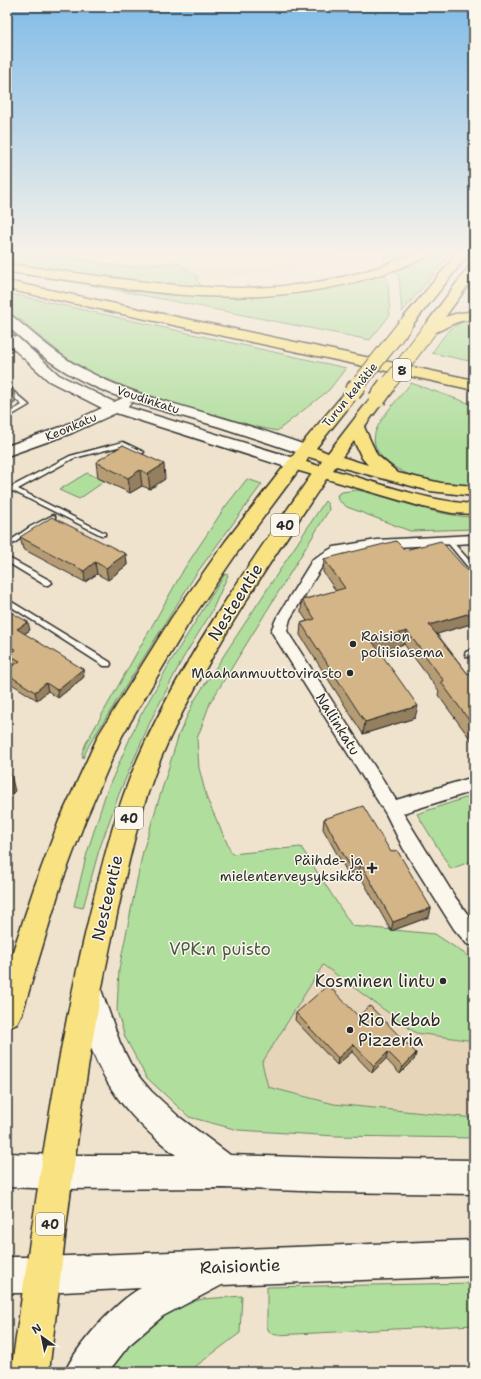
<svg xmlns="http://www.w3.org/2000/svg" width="481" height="1379" viewBox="0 0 481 1379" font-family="'Shantell Sans',sans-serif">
	<rect width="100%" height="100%" fill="#efe3ce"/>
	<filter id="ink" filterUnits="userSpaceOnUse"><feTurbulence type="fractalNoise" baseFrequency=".025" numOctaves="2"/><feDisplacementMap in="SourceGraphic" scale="8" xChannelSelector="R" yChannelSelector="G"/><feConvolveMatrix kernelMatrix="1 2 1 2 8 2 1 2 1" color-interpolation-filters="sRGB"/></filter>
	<g filter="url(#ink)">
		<path fill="#e7d5b9" d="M 44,251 L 347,251 L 327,261 L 289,270 L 246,276 L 197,280 L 132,267 L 118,266 L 49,254 Z
			M 323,965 L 416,1033 L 474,1041 L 474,1118 L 334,1104 L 268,1087 L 262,1063 Z"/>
		<path fill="#b0de9d" stroke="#6e8464" d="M 7,251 L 44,251 L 49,254 L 118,266 L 132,267 L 176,262 L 197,276 L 197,280 L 204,289 L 7,264 Z
			M 384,251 L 424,251 L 389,266 L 383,258 Z
			M 437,251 L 453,251 L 402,312 L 399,277 L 395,271 L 422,260 Z
			M 385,274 L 388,283 L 390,315 L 370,340 L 40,275 L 207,295 L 356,281 Z
			M 7,293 L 346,368 L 329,390 L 277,431 L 214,418 L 131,389 L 88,371 L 65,357 L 21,320 L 7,314 Z
			M 474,319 L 474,362 L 432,353 C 445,334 450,324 474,319 Z
			M 411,383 L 474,405 L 474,486 C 460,485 445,486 431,482 C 411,477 368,461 375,433 C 380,417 400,397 411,383 Z
			M 87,473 L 105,481 L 79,499 L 59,490 Z
			M 247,479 L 262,484 L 196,574 L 89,745 L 83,758 L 82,753 L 86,743 L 184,569 L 225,507 Z
			M 357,490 C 396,498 434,516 474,517 L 474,529 L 410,531 L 347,507 L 338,500 L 337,495 L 342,492 Z
			M 325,501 L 328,504 L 329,510 L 210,703 L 197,739 L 199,768 L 207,799 L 232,854 L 301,847 L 352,926 L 435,934 L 474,960 L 474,1041 L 416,1033 L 323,965 L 262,1063 L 268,1087 L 334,1104 L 474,1118 L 474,1138 L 335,1136 L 238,1130 L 189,1117 L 146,1077 L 125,1037 L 117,1011 L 119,969 L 143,851 L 179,734 L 194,701 Z
			M 225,574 L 228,575 L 211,613 L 183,658 L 151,720 L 119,794 L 99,850 L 83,908 L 74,906 L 87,853 L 106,793 L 138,720 L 171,661 Z
			M 474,795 L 474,860 L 451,869 L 417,814 Z
			M 474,1283 L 474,1325 L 276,1335 L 270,1333 L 267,1327 L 267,1287 Z
			M 242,1296 L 240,1333 L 188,1372 L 106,1372 L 114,1358 L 174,1307 L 203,1299 Z"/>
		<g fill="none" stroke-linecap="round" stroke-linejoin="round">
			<defs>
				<path id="lane" d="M 7,386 L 29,405 L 7,418 L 7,414 L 22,405 L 7,391 Z
					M 123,442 L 144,452 L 143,453 L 139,453 L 122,446 L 74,458 L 18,489 L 105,533 L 105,535 L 101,535 L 13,491 L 7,494 L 7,489 L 70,456 Z
					M 53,515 L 55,516 L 55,518 L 34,529 L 7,548 L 7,543 L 30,527 Z
					M 449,539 L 451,540 L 474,566 L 474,572 L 472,572 L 447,542 L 447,540 Z
					M 7,557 L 51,581 L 52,583 L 48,585 L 45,585 L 7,562 Z
					M 7,599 L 110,662 L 111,664 L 110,666 L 104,666 L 7,604 Z
					M 474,649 L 474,655 L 469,657 L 466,656 L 465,654 L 466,652 Z"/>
				<path id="street" d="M 474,535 L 474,543 L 377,548 L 343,554 L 323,565 L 290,619 L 287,631 L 396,800 L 474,777 L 474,791 L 403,813 L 455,897 L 474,923 L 474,946 L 467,944 L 454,929 L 403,848 L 386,814 L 271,631 L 276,619 L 313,559 L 334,547 L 377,540 Z"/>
				<path id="secondary" d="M 7,315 L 12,316 C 36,336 59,357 87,371 C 128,393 172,403 216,416 C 248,425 279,436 311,447 L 313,450 L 311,453 L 305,455 L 299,453 L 220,427 L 129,401 L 131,403 L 127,407 L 301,460 L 303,464 L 301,468 L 295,469 L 289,468 L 116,413 L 72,433 L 7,456 L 7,446 L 61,427 L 102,408 L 49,381 L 7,343 L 7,337 L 12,336 L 17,337 L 59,375 L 114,402 L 123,398 C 97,389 70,376 48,360 C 34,350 20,337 7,326 Z
					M 88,977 L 98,981 L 120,1043 L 130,1063 L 140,1078 L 151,1091 L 178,1116 L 230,1155 L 329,1158 L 474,1160 L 474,1194 L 329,1192 L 224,1188 L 57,1189 L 7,1187 L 7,1153 L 57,1155 L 176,1155 C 125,1115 101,1084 82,1022 C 80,1015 73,996 74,990 C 75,987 77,984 78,981 Z
					M 474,1240 L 474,1276 L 222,1285 L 163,1316 L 129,1345 L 108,1372 L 65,1372 C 76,1346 116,1301 141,1288 L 43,1293 L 7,1293 L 7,1257 L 43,1257 Z"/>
				<path id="primary" d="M 295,459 L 301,460 L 303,464 L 239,550 L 187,626 L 122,736 L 85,821 L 61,885 L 22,1014 L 17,1024 L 7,1028 L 7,969 L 35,885 L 59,821 L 99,734 L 172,617 L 225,542 L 289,460 Z
					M 322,467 L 328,468 L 331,472 C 271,560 212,648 167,744 C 141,801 128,863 115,924 C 82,1072 67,1223 49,1372 L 11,1372 C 33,1223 52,1072 87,926 C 102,864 117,802 144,745 C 190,646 254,558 316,468 Z"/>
				<path id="highway" d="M 420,251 L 436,251 L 434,254 C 349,293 265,302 172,294 C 117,289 62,278 7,272 L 7,264 C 151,281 281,314 420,251 Z
					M 459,251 L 471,251 L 410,328 L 400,328 L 398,325 L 400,322 Z
					M 474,264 L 474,277 L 445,317 L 455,314 L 474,311 L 474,319 C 469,320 463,320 458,322 C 447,325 436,336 424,333 L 422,330 L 424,327 L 470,265 Z
					M 7,281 L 474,380 L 474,390 L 7,289 Z
					M 352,388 L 357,390 L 360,393 L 316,448 L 328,453 L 372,396 L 377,394 L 382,396 L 385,399 L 364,427 L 377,455 L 398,473 L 441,483 L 474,486 L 474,496 L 430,491 L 336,466 L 333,470 C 379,483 426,501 474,504 L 474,514 L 452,513 L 423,507 L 289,468 L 287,464 L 299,447 L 347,390 ZM 354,441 L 362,458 L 368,465 L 342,457 ZM 309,457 L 322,461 L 319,466 L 306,462 Z"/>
			</defs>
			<use href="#lane" stroke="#2b2b2b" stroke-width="3"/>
			<use href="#street" stroke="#2b2b2b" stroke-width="3"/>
			<use href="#secondary" stroke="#2b2b2b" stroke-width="3"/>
			<use href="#primary" stroke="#2b2b2b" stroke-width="3"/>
			<use href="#highway" stroke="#2b2b2b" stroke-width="3"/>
			<use href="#lane" fill="#fbf7ec" fill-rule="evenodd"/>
			<use href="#street" fill="#fbf7ec" fill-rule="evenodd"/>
			<use href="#secondary" fill="#fbf7ec" fill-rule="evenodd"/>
			<use href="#primary" fill="#f8e281" fill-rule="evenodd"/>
			<use href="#highway" fill="#f8e281" fill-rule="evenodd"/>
			<defs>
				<path id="highway-bridge-far1" d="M 357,386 L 405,325
					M 387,386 L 429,330"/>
				<path id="highway-bridge" d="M 352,393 L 358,385
					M 377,399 L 387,385"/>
			</defs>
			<use href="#highway-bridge-far1" stroke="#2b2b2b" stroke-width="16" stroke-linecap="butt"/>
			<use href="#highway-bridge" stroke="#2b2b2b" stroke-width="20" stroke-linecap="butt"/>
			<use href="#highway-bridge-far1" stroke="#f8e281" stroke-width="14"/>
			<use href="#highway-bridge" stroke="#f8e281" stroke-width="17"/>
		</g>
		<path fill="#b59c74" stroke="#2b2b2b" d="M 123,445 L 165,479 L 150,489 L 142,486 L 130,493 L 98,478 L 96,462 Z
			M 20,537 L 126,554 L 127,565 L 108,580 L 97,574 L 85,582 L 23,549 Z
			M 405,550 L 474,623 L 437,634 L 468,674 L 474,673 L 474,744 L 438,695 L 439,691 L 404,644 L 379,651 L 415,718 L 363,734 L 300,635 L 301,623 L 307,621 L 301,612 L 302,600 L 336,591 L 323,572 L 324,559 Z
			M 7,610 L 30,630 L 24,634 L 84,677 L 58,698 L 48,691 L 37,700 L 7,681 L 7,670 L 15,665 L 11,663 L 9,655 L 11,653 L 7,650 Z
			M 324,819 L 391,852 L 431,908 L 429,917 L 391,931 L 359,874 L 350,877 L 323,829 Z
			M 296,1013 L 358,1016 L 416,1053 L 414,1060 L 400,1074 L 386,1059 L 372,1073 L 352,1052 L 337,1065 L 295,1020 Z"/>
		<path fill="#947f5e" stroke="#2b2b2b" d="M 13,388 L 16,402 L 7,408 L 7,391 Z
			M 164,464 L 165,479 L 150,489 L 148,474 Z
			M 140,470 L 142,486 L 130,493 L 128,478 Z
			M 126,554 L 127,565 L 108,580 L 106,568 Z
			M 95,562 L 97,574 L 85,582 L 84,571 Z
			M 474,612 L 474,623 L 427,637 L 429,625 Z
			M 28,622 L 30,630 L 19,637 L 17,629 Z
			M 407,631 L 404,644 L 370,654 L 372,641 Z
			M 83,669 L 84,677 L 58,698 L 57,690 Z
			M 46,683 L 48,691 L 37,700 L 35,692 Z
			M 418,706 L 415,718 L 363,734 L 365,722 Z
			M 11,775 L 15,791 L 7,799 L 7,779 Z
			M 361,864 L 359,874 L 350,877 L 351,868 Z
			M 431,908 L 429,917 L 391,931 L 393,922 Z
			M 353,1044 L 352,1052 L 337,1065 L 338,1058 Z
			M 388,1052 L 386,1059 L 372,1073 L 374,1066 Z
			M 416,1053 L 414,1060 L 400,1074 L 403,1067 Z"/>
		<path fill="#d3b587" stroke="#2b2b2b" d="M 7,385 L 13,388 L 7,391 Z
			M 123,445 L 164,464 L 148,474 L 140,470 L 128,478 L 96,462 Z
			M 52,517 L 126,554 L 106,568 L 95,562 L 84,571 L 20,537 Z
			M 396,541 L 405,550 L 441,541 L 474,578 L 474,612 L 429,625 L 468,674 L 474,673 L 474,727 L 441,682 L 444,681 L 407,631 L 372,641 L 418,706 L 365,722 L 301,623 L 315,619 L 302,600 L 345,588 L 324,559 Z
			M 7,610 L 28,622 L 17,629 L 83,669 L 57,690 L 46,683 L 35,692 L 7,674 L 7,670 L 20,661 L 9,655 L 16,650 L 7,644 Z
			M 7,773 L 11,775 L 7,779 Z
			M 363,806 L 391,852 L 397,850 L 431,908 L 393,922 L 361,864 L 351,868 L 324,819 Z
			M 328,985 L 358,1016 L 370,1006 L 416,1053 L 403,1067 L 388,1052 L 374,1066 L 353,1044 L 338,1058 L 296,1013 Z"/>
	</g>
	<linearGradient id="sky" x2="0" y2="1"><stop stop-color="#81bce8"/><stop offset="0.57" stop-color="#f8f2e9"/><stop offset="1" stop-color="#f8f2e9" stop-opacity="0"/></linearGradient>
	<rect width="481" height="444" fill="url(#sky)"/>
	<g fill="#2b2b2b" stroke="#fbf7ec" stroke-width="1.5">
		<circle cx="353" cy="644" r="4"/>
		<circle cx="350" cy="673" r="4"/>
		<path d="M370 862h4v4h4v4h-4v4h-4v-4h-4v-4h4z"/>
		<circle cx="443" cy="981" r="4"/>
		<circle cx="350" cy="1030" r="4"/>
	</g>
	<g text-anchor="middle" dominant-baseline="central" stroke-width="3" stroke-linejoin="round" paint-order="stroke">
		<g font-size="12" fill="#2b2b2b" stroke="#fbf7ec">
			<text transform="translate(350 395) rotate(-51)">Turun kehätie</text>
			<text transform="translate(148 400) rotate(18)">Voudinkatu</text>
			<text transform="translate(71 427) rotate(-23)">Keonkatu</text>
		</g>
		<g fill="#fbf7ec" stroke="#696865" stroke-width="1">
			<rect x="393" y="359" width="18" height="22" rx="3"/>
			<rect x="271" y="514" width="28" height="22" rx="3"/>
			<rect x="115" y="807" width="28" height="22" rx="3"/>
			<rect x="36" y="1213" width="28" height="22" rx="3"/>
		</g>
		<g font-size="13" font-weight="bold" fill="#2b2b2b">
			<text x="402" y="370">8</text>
			<text x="285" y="525">40</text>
			<text x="129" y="818">40</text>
			<text x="50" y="1224">40</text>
		</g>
		<g font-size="14" fill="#2b2b2b" stroke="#fbf7ec" text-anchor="end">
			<text x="361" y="636" text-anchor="start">Raision<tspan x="361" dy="16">poliisiasema</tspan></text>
			<text x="342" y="673">Maahanmuuttovirasto</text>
			<text x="363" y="860">Päihde- ja<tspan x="363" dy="16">mielenterveysyksikkö</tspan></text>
		</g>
		<g font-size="14" fill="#2b2b2b" stroke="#fbf7ec">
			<text transform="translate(338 724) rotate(58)">Nallinkatu</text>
		</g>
		<g font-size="17" fill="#2b2b2b" stroke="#fbf7ec">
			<text transform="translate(235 602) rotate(-58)">Nesteentie</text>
			<text transform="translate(107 898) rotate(-77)">Nesteentie</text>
			<text transform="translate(240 1266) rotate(-2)">Raisiontie</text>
		</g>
		<g font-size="17" fill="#4c5848" stroke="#fbf7ec">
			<text x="220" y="949">VPK:n puisto</text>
		</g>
		<g font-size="17" fill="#2b2b2b" stroke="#fbf7ec" text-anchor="end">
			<text x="435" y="981">Kosminen lintu</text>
			<text x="358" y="1020" text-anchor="start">Rio Kebab<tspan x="358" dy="20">Pizzeria</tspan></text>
		</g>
	</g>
	<rect width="481" height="1379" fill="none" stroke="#fbf7ec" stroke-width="24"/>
	<rect x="12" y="12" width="457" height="1355" fill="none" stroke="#2b2b2b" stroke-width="1.5" filter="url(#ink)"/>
	<g transform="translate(42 1337) rotate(327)" stroke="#fbf7ec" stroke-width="3" paint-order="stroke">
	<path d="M0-3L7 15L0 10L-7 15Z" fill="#2b2b2b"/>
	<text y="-6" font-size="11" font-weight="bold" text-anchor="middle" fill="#2b2b2b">N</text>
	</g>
</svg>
